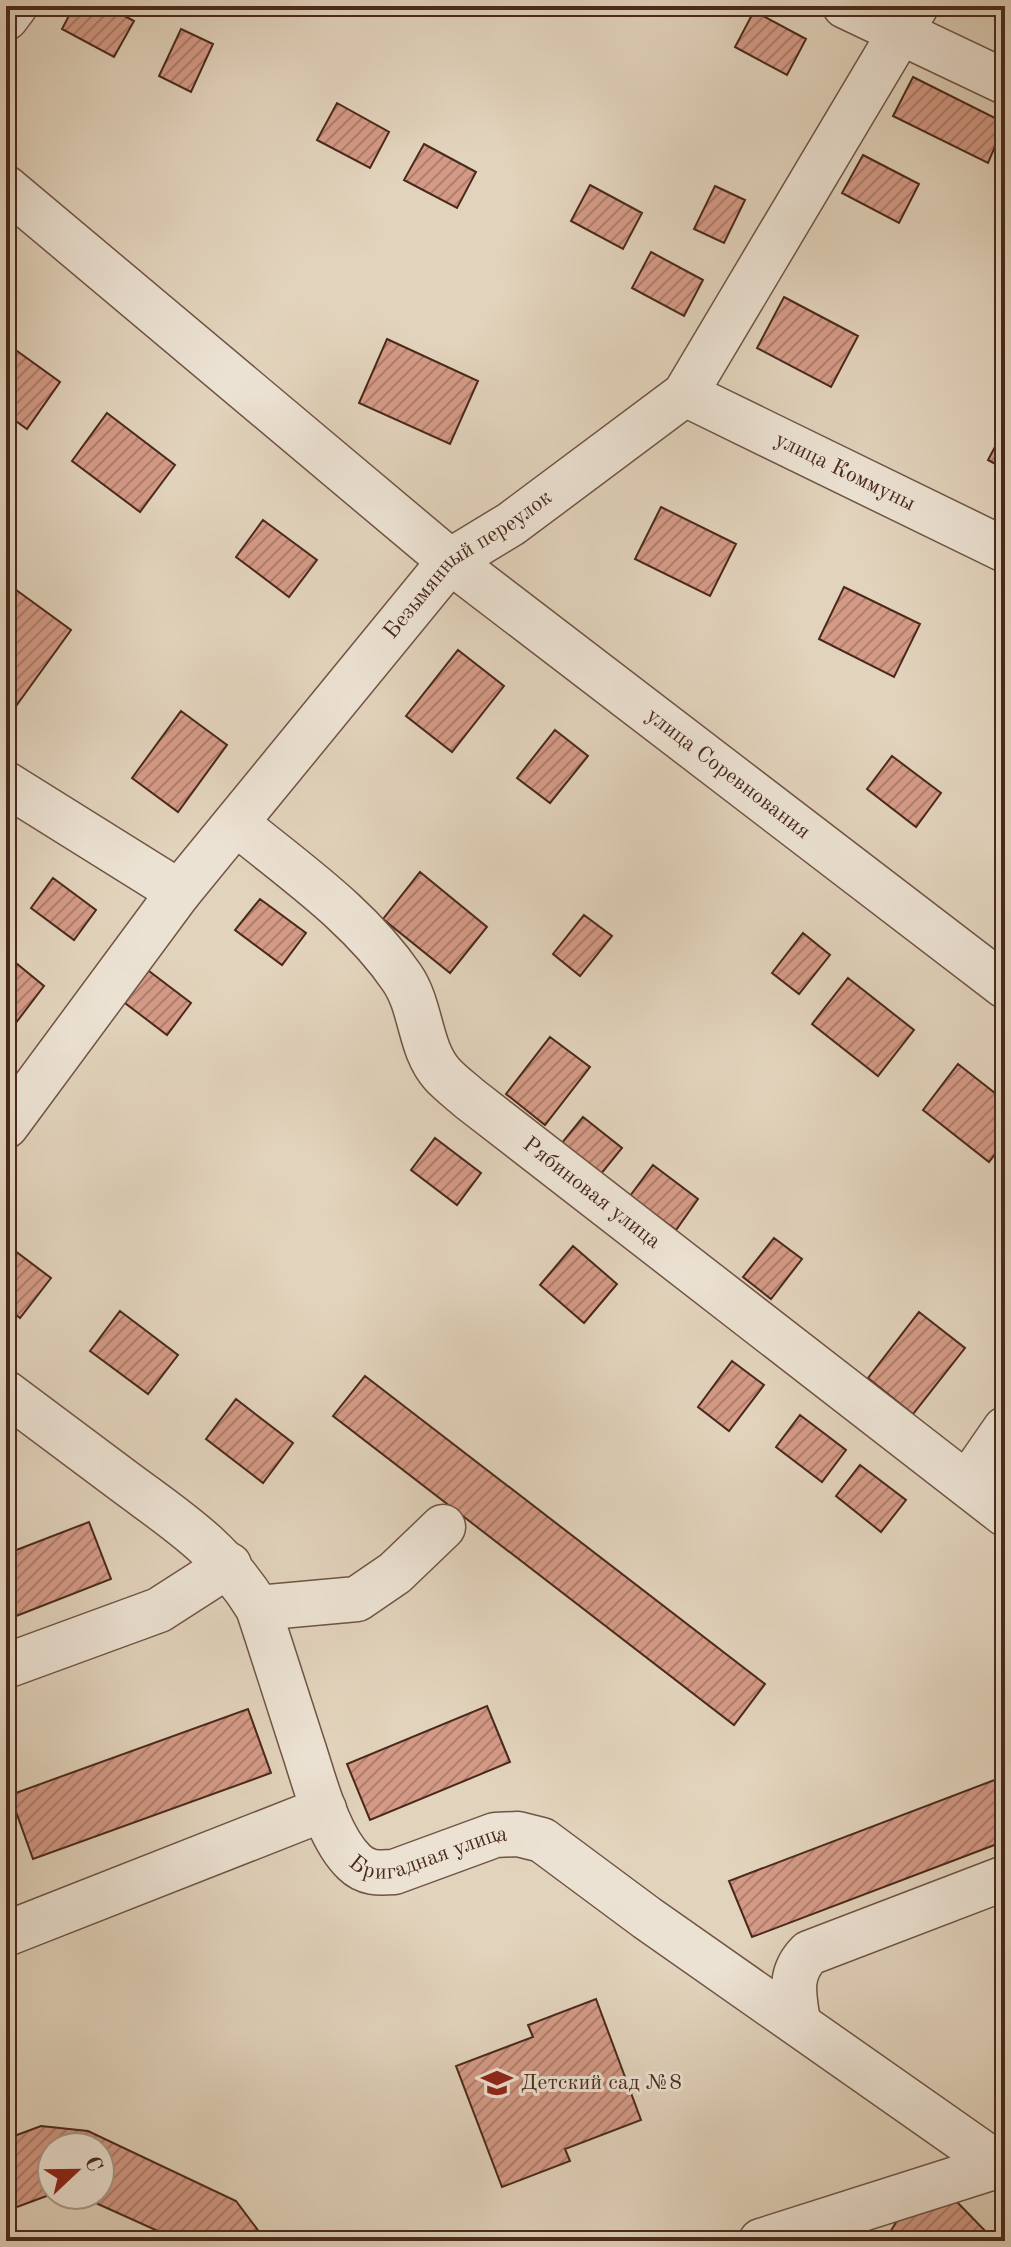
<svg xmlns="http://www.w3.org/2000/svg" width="1011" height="2247" viewBox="0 0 1011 2247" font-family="'Old Standard TT',serif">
	<defs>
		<pattern id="building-hatch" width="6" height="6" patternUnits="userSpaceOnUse" patternTransform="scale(2)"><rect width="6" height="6" fill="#d59a86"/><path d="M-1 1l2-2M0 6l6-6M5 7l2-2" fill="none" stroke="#af7e6d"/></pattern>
	</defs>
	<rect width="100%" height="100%" fill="#e2d3bc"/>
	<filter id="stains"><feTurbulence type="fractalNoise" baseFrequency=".0025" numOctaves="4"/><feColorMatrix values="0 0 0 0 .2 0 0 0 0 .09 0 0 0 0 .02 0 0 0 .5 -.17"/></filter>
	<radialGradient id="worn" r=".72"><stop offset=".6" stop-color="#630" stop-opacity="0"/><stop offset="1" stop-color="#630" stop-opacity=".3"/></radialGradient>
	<path fill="url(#building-hatch)" stroke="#4a291c" stroke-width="2" d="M 74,6 L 106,6 L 134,21 L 114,57 L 62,29 Z
		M 754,11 L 806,39 L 787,75 L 735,47 Z
		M 181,29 L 213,44 L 191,92 L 159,76 Z
		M 913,77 L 1005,123 L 988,163 L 893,116 Z
		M 337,103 L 389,132 L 370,168 L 317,140 Z
		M 424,144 L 476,172 L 457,208 L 404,180 Z
		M 863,155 L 919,184 L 899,223 L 842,193 Z
		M 590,185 L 642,213 L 623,249 L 571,221 Z
		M 715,186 L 745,200 L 724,243 L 694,229 Z
		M 651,252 L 703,280 L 684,316 L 632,288 Z
		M 784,297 L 858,336 L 831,387 L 757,348 Z
		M 387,339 L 478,381 L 450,444 L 359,403 Z
		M 6,343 L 60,382 L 27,429 L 6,414 Z
		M 107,413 L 175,465 L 140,512 L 72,461 Z
		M 1005,428 L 1005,469 L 988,460 Z
		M 661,507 L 736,544 L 710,596 L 635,559 Z
		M 263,520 L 317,560 L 289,597 L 236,557 Z
		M 8,584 L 71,630 L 6,720 L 6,587 Z
		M 844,587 L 920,624 L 894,677 L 819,639 Z
		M 458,650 L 504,686 L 452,752 L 406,716 Z
		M 181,711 L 227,745 L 178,812 L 132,778 Z
		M 555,730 L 588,756 L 550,803 L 517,778 Z
		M 892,756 L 941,793 L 916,827 L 867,789 Z
		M 6,840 L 15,846 L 6,859 Z
		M 420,872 L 487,927 L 450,973 L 383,919 Z
		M 53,878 L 96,910 L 74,940 L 31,908 Z
		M 260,899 L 306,933 L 282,965 L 235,930 Z
		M 584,915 L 612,936 L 580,976 L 553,954 Z
		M 803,933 L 830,955 L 799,994 L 772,973 Z
		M 16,963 L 44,986 L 12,1028 L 6,1024 L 6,976 Z
		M 145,968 L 191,1003 L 167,1035 L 121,1000 Z
		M 848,978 L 914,1030 L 878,1076 L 812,1024 Z
		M 550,1037 L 590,1067 L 545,1125 L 506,1094 Z
		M 958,1064 L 1005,1101 L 1005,1141 L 989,1162 L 923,1110 Z
		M 583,1117 L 622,1148 L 600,1175 L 561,1144 Z
		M 435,1138 L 481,1173 L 457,1205 L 411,1170 Z
		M 653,1165 L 698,1199 L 676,1230 L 630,1196 Z
		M 774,1238 L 802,1259 L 771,1299 L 743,1277 Z
		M 6,1244 L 51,1278 L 20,1318 L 6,1307 Z
		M 573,1246 L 617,1284 L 584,1323 L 540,1285 Z
		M 120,1311 L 178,1355 L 148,1394 L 90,1351 Z
		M 919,1312 L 965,1348 L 913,1414 L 868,1378 Z
		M 732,1361 L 764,1385 L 729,1431 L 698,1407 Z
		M 365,1376 L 765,1684 L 734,1725 L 333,1416 Z
		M 236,1399 L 293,1443 L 263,1483 L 206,1439 Z
		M 800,1415 L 846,1450 L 822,1482 L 776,1447 Z
		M 860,1465 L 906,1500 L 881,1532 L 836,1496 Z
		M 89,1522 L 111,1579 L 6,1620 L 6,1554 Z
		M 487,1706 L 510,1762 L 370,1820 L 347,1764 Z
		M 248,1709 L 271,1773 L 33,1859 L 10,1795 Z
		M 1005,1776 L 1005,1841 L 752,1937 L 729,1881 Z
		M 596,1999 L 641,2120 L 565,2149 L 570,2161 L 502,2187 L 456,2066 L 533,2037 L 528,2025 Z
		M 41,2126 L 88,2131 L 236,2201 L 266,2241 L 180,2241 L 78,2195 L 100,2195 L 100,2147 L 52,2147 L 52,2194 L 6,2211 L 6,2139 Z
		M 957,2202 L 995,2241 L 885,2241 L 899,2217 Z"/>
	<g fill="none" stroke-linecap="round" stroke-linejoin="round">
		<defs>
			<g id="minor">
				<path d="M 845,6 L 1005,82"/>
				<path d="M 6,18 L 15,6"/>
				<path id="s1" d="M 6,188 L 450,561 L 1005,986"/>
				<path id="s2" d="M 685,394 L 1005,550"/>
				<path d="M 6,784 L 179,892"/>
				<path id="s3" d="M 236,823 C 294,871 359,915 402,978 C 422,1007 419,1048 442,1074 C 450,1083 461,1091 470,1099 L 1005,1514"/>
				<path id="s4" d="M 6,1126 L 179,892 L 450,561 L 511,524 L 685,394 L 916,6"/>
				<path id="s5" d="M 6,1393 C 46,1423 85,1452 125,1482 C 179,1522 222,1549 258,1608 C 273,1653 287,1698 302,1744 C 314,1779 327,1836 354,1862 C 366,1874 379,1873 394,1872 L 495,1835 L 518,1834 L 542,1840 L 647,1918 L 1005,2169"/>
				<path d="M 967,1484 L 1005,1429"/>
				<path d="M 258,1608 L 357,1599 L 395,1573 L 443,1527"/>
				<path d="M 6,1666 L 159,1610 L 229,1565"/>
				<path d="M 6,1934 L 324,1809"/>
				<path d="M 798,2022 C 794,1995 788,1974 809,1953 L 1005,1878"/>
				<path d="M 761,2241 L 1000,2165"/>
			</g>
		</defs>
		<use href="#minor" stroke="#705444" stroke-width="47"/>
		<use href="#minor" stroke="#ece2d3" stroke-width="44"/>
	</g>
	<defs>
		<symbol id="school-bare" viewBox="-9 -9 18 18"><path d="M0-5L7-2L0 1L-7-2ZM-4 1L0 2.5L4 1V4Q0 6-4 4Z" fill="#8f2418" stroke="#ece2d3" stroke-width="2.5" paint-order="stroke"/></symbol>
	</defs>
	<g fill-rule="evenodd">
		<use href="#school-bare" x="475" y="2061" width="44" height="44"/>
	</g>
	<g text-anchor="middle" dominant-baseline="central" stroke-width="6" stroke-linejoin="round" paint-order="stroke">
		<g font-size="22" fill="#4a291c" stroke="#ece2d3">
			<text stroke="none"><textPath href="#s2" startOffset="178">улица Коммуны</textPath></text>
			<text stroke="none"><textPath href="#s4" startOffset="730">Безымянный переулок</textPath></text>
			<text stroke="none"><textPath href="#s1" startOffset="930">улица Соревнования</textPath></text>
			<text stroke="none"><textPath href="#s3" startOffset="524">Рябиновая улица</textPath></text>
			<text stroke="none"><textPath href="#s5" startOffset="686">Бригадная улица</textPath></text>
		</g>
		<g font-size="22" fill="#4a291c" stroke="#ece2d3" text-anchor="start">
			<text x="521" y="2083">Детский сад №8</text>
		</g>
	</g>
	<rect width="1011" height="2247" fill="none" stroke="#e2d3bc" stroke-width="32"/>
	<rect x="8" y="8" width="995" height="2231" fill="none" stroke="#4a291c" stroke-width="4"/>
	<rect x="16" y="16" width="979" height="2215" fill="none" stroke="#4a291c" stroke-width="2"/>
	<g transform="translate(76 2171) rotate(68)"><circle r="38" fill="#ece2d3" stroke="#ab988a" stroke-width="2"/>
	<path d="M0-6L14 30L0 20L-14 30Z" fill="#8f2418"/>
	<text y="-12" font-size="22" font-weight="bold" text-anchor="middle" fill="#4a291c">С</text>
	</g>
	<rect width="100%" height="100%" filter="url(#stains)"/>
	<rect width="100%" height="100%" fill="url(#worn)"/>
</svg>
